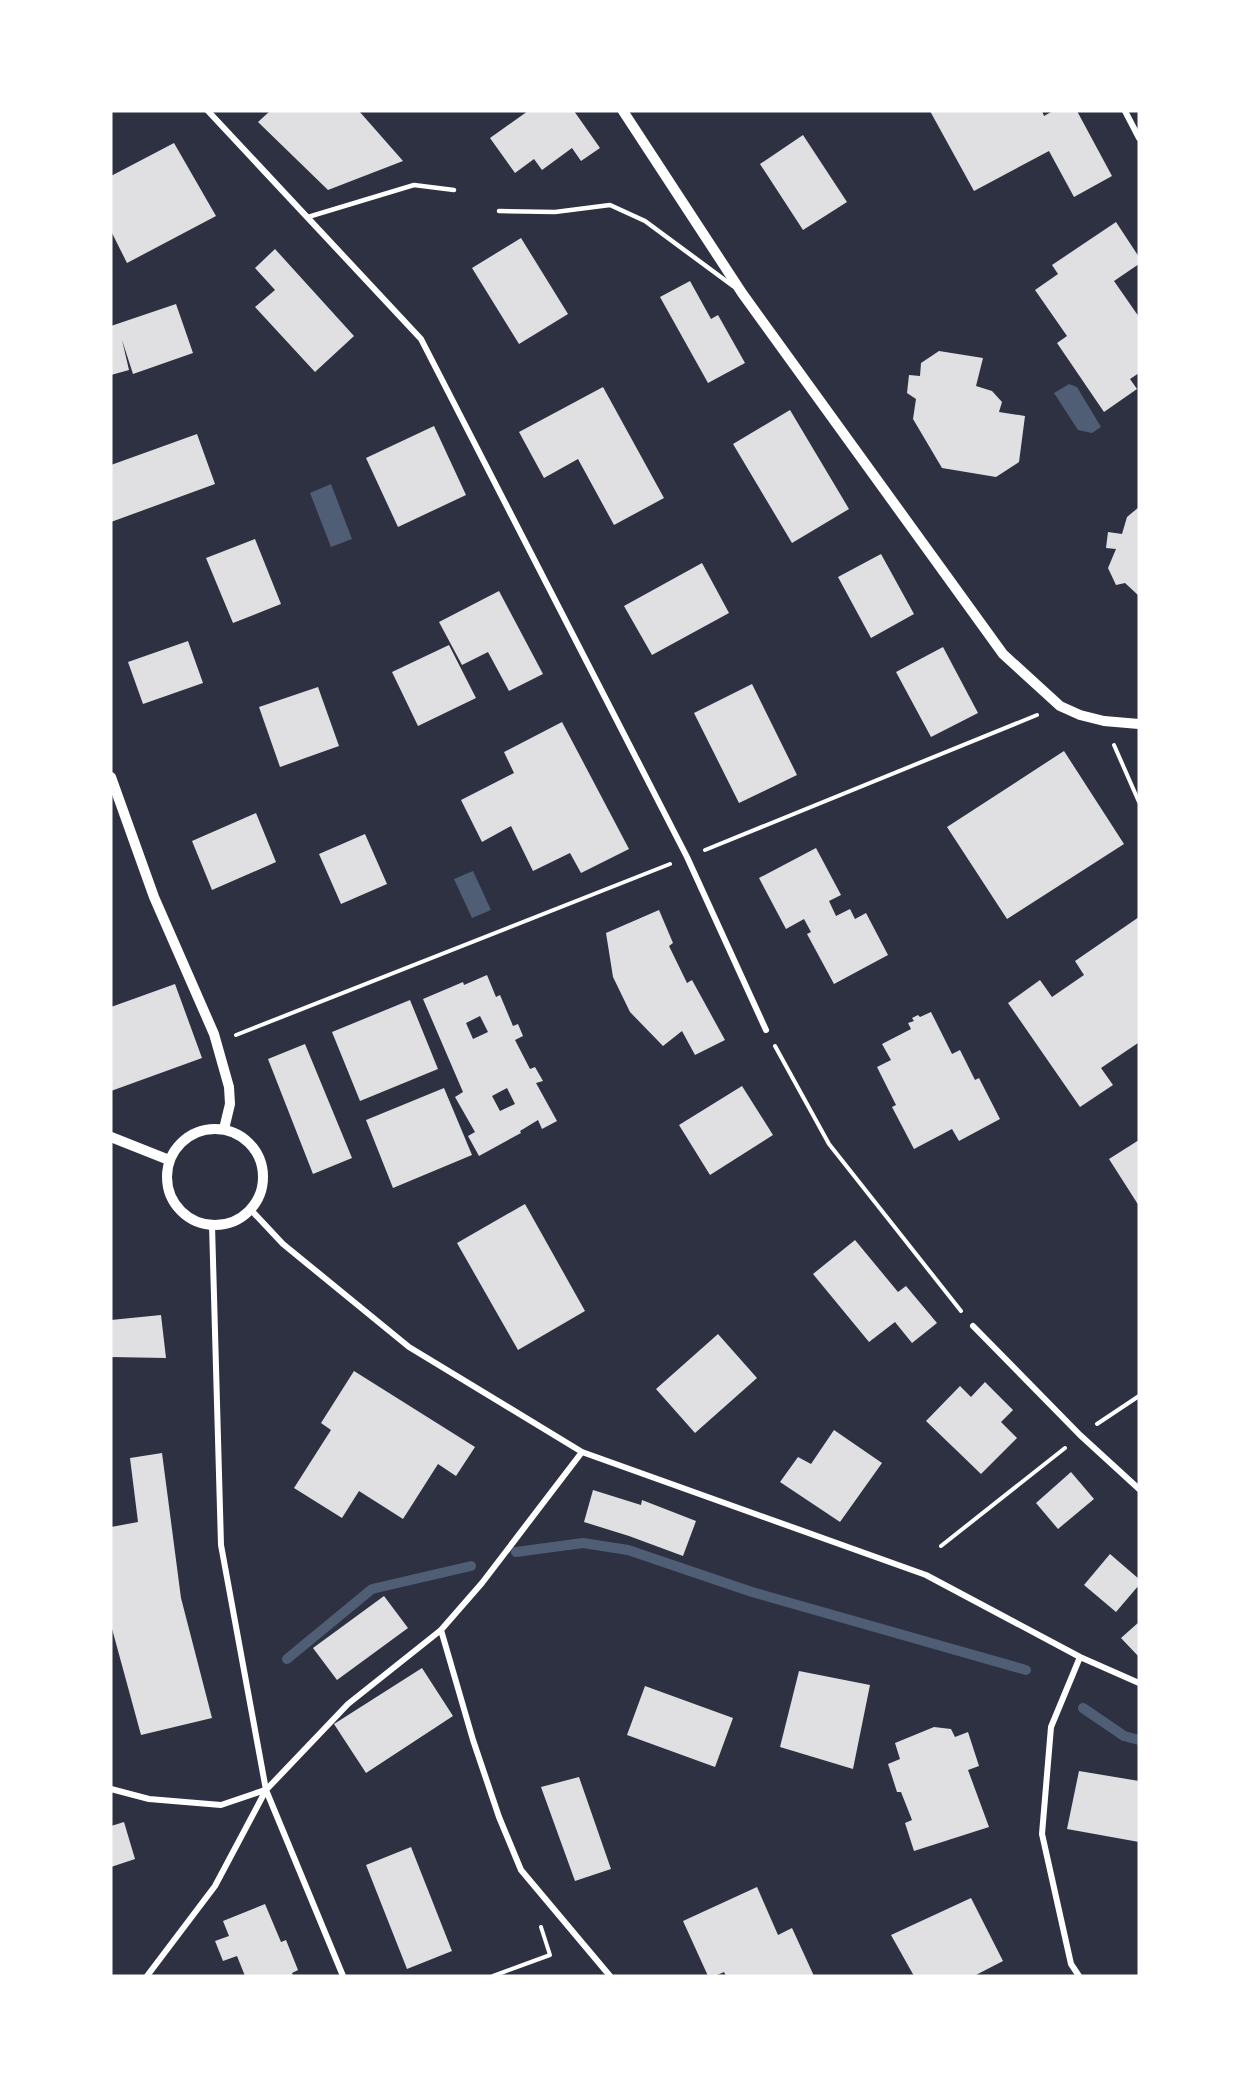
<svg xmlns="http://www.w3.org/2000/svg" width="1250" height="2087" viewBox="0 0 1250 2087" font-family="Roboto,sans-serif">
	<rect width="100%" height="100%" fill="#2d3142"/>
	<path fill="#4f5d75" d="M 1069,384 L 1077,387 L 1101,427 L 1092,433 L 1078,430 L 1054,393 Z
		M 331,484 L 352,539 L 331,547 L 310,493 Z
		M 473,871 L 491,910 L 472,918 L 454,879 Z"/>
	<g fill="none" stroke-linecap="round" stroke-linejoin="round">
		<path stroke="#4f5d75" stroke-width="10" d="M 516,1552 L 583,1543 L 628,1550 L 752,1592 L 1026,1670
			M 287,1659 L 372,1589 L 471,1566
			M 1083,1708 L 1124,1736 L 1139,1740"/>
	</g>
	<path fill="#e0e0e3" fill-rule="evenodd" d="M 270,111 L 359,111 L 403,161 L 328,190 L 258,122 Z
		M 528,111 L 574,111 L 600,148 L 581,161 L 572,148 L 542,170 L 534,159 L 515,173 L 490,138 Z
		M 930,111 L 1042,111 L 1044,116 L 1053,111 L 1077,111 L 1112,176 L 1074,197 L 1049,151 L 974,191 Z
		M 803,135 L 847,202 L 803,230 L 760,164 Z
		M 174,143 L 216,216 L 127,263 L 111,231 L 111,176 Z
		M 1116,222 L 1139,257 L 1139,264 L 1114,281 L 1139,317 L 1139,373 L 1130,379 L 1137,389 L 1104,412 L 1057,343 L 1067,336 L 1035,290 L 1058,274 L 1052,265 Z
		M 521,238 L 568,314 L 519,344 L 472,268 Z
		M 275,249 L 354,336 L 315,372 L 255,307 L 275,290 L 255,268 Z
		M 690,281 L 711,319 L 718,315 L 745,363 L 708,383 L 660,297 Z
		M 176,304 L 193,353 L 133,374 L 122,340 L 129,370 L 111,375 L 111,326 Z
		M 939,351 L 983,358 L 976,386 L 992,391 L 1002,402 L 999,412 L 1025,416 L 1019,462 L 996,477 L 942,468 L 913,419 L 916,399 L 907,393 L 909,375 L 920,376 L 921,363 Z
		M 603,387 L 664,498 L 614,525 L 578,459 L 544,478 L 519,432 Z
		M 790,410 L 849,509 L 792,543 L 733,444 Z
		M 434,426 L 466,495 L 398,527 L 366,458 Z
		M 197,434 L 215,484 L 111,522 L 111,465 Z
		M 1139,507 L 1139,596 L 1125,583 L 1116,585 L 1108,568 L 1116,549 L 1106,548 L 1108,532 L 1122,534 L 1127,517 Z
		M 255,539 L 281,604 L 233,623 L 206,558 Z
		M 881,554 L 914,614 L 871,638 L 838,577 Z
		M 702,563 L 729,613 L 652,655 L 624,606 Z
		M 499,591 L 543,674 L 509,691 L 488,652 L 462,665 L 439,622 Z
		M 188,641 L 203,683 L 143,704 L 128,662 Z
		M 449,645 L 476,698 L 418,726 L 392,672 Z
		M 943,647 L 978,713 L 931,737 L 896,672 Z
		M 752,684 L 797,775 L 739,803 L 694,713 Z
		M 318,687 L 339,746 L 280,767 L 259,707 Z
		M 562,722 L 629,849 L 581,873 L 570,853 L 533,871 L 511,826 L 482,842 L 461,800 L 514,773 L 504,752 Z
		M 1064,751 L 1124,844 L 1007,919 L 947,827 Z
		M 256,813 L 276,862 L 212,890 L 192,841 Z
		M 365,834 L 387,884 L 341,904 L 319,854 Z
		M 816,848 L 841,895 L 829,901 L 836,916 L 850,909 L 855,919 L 866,913 L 888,955 L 834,984 L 807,934 L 811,932 L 804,919 L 786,929 L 759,878 Z
		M 659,910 L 673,943 L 669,946 L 687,983 L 692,980 L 725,1040 L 695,1055 L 682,1031 L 663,1046 L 630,1012 L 613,977 L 606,933 Z
		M 1139,917 L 1139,1045 L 1138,1043 L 1101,1068 L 1113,1085 L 1080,1107 L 1008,1003 L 1040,980 L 1052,997 L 1084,975 L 1075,961 Z
		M 487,975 L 496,997 L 500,995 L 513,1026 L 518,1024 L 523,1036 L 515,1040 L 530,1069 L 535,1067 L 543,1081 L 536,1083 L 557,1121 L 542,1129 L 538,1120 L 520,1131 L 521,1133 L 479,1156 L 468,1136 L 475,1132 L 455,1097 L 463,1092 L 423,999 L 463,982 L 464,985 ZM 480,1016 L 488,1032 L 473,1039 L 466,1023 ZM 507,1088 L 515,1104 L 500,1111 L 492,1096 Z
		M 175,984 L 202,1058 L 111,1091 L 111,1007 Z
		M 410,1000 L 438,1069 L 360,1101 L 332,1032 Z
		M 931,1012 L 952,1054 L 960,1050 L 975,1080 L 979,1078 L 1000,1119 L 959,1141 L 952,1129 L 914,1149 L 892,1107 L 896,1105 L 877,1067 L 891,1060 L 882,1044 L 911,1029 L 908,1023 L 914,1021 L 912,1018 L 918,1015 L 920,1017 Z
		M 305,1044 L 352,1158 L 313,1174 L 268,1059 Z
		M 742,1086 L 773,1135 L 710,1175 L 679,1125 Z
		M 444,1088 L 472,1155 L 393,1188 L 366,1120 Z
		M 1139,1140 L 1139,1206 L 1109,1159 Z
		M 525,1204 L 585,1311 L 518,1350 L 457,1243 Z
		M 855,1240 L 898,1292 L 906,1286 L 937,1323 L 912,1343 L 895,1322 L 869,1342 L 813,1274 Z
		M 161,1315 L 166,1358 L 111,1357 L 111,1320 Z
		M 718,1334 L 757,1378 L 695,1433 L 656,1389 Z
		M 354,1371 L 475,1447 L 456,1476 L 438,1464 L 403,1519 L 359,1491 L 342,1518 L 294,1488 L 331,1430 L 321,1423 Z
		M 985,1382 L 1013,1410 L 1001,1422 L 1017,1438 L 981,1474 L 926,1421 L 960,1386 L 971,1397 Z
		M 834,1430 L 882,1463 L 840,1522 L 780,1482 L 798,1457 L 811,1464 Z
		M 162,1453 L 181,1598 L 212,1718 L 141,1735 L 111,1625 L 111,1527 L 138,1522 L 130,1458 Z
		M 1071,1472 L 1094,1499 L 1058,1529 L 1036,1503 Z
		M 593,1490 L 641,1505 L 642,1500 L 696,1521 L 683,1556 L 629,1536 L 584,1522 Z
		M 1110,1554 L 1139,1579 L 1139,1585 L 1116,1612 L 1084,1585 Z
		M 384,1596 L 408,1628 L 337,1680 L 313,1648 Z
		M 1139,1622 L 1139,1657 L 1121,1638 Z
		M 422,1668 L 453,1716 L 366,1773 L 334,1724 Z
		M 799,1671 L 870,1685 L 853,1769 L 780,1747 Z
		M 645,1686 L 733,1718 L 715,1767 L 627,1735 Z
		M 934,1727 L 951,1729 L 955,1737 L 968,1732 L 979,1766 L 968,1770 L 989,1827 L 914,1851 L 905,1823 L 912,1820 L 901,1792 L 897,1792 L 888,1764 L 900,1759 L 895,1743 Z
		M 1079,1771 L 1139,1781 L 1139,1842 L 1067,1829 Z
		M 579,1777 L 611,1869 L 575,1881 L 541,1787 Z
		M 124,1822 L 135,1859 L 111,1867 L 111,1826 Z
		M 411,1847 L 452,1951 L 407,1969 L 366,1865 Z
		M 757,1887 L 778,1935 L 792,1928 L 814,1976 L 726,1976 L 724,1972 L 715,1976 L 708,1976 L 683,1921 Z
		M 971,1898 L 1003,1961 L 974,1976 L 914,1976 L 891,1935 Z
		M 265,1904 L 281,1942 L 286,1940 L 298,1970 L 292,1973 L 293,1976 L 245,1976 L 237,1956 L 223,1961 L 215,1941 L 229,1936 L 223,1921 Z"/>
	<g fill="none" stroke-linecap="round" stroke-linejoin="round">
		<path stroke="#fff" stroke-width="4" d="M 1114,745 L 1139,802
			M 705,850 L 1037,715
			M 236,1035 L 670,864
			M 775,1046 L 829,1144 L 961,1311
			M 1097,1424 L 1139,1396
			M 941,1546 L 1065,1448
			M 493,1976 L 550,1955 L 541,1927"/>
		<path stroke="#fff" stroke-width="4.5" d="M 499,211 L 555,212 L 610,205 L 645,221 L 733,286
			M 308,217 L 414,185 L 454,190"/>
		<path stroke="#fff" stroke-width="6" d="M 208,111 L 421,339 L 687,857 L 766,1030
			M 1125,111 L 1139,138
			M 251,1210 L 283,1244 L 409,1347 L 582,1452 L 926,1575 L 1080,1657 L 1139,1683
			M 212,1225 L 221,1545 L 266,1790 L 343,1976
			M 973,1326 L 1080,1435 L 1139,1489
			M 441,1630 L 473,1740 L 499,1817 L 521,1870 L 610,1976
			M 111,1789 L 149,1799 L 221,1805 L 265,1790
			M 147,1976 L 215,1886 L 266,1790 L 348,1704 L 441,1630 L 482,1583 L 582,1452
			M 1079,1976 L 1071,1964 L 1042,1834 L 1051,1727 L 1080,1657"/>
		<path stroke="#fff" stroke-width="10" d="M 623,111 L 742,293 L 1003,654 L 1060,706 L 1080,715 L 1104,721 L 1139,724
			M 111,777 L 154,897 L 214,1034 L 229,1087 L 230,1104 L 224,1129
			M167 1177a48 48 0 1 1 96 0a48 48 0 1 1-96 0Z
			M 111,1137 L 169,1160"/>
	</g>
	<rect width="1250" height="2087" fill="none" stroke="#ffffff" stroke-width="225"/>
</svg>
